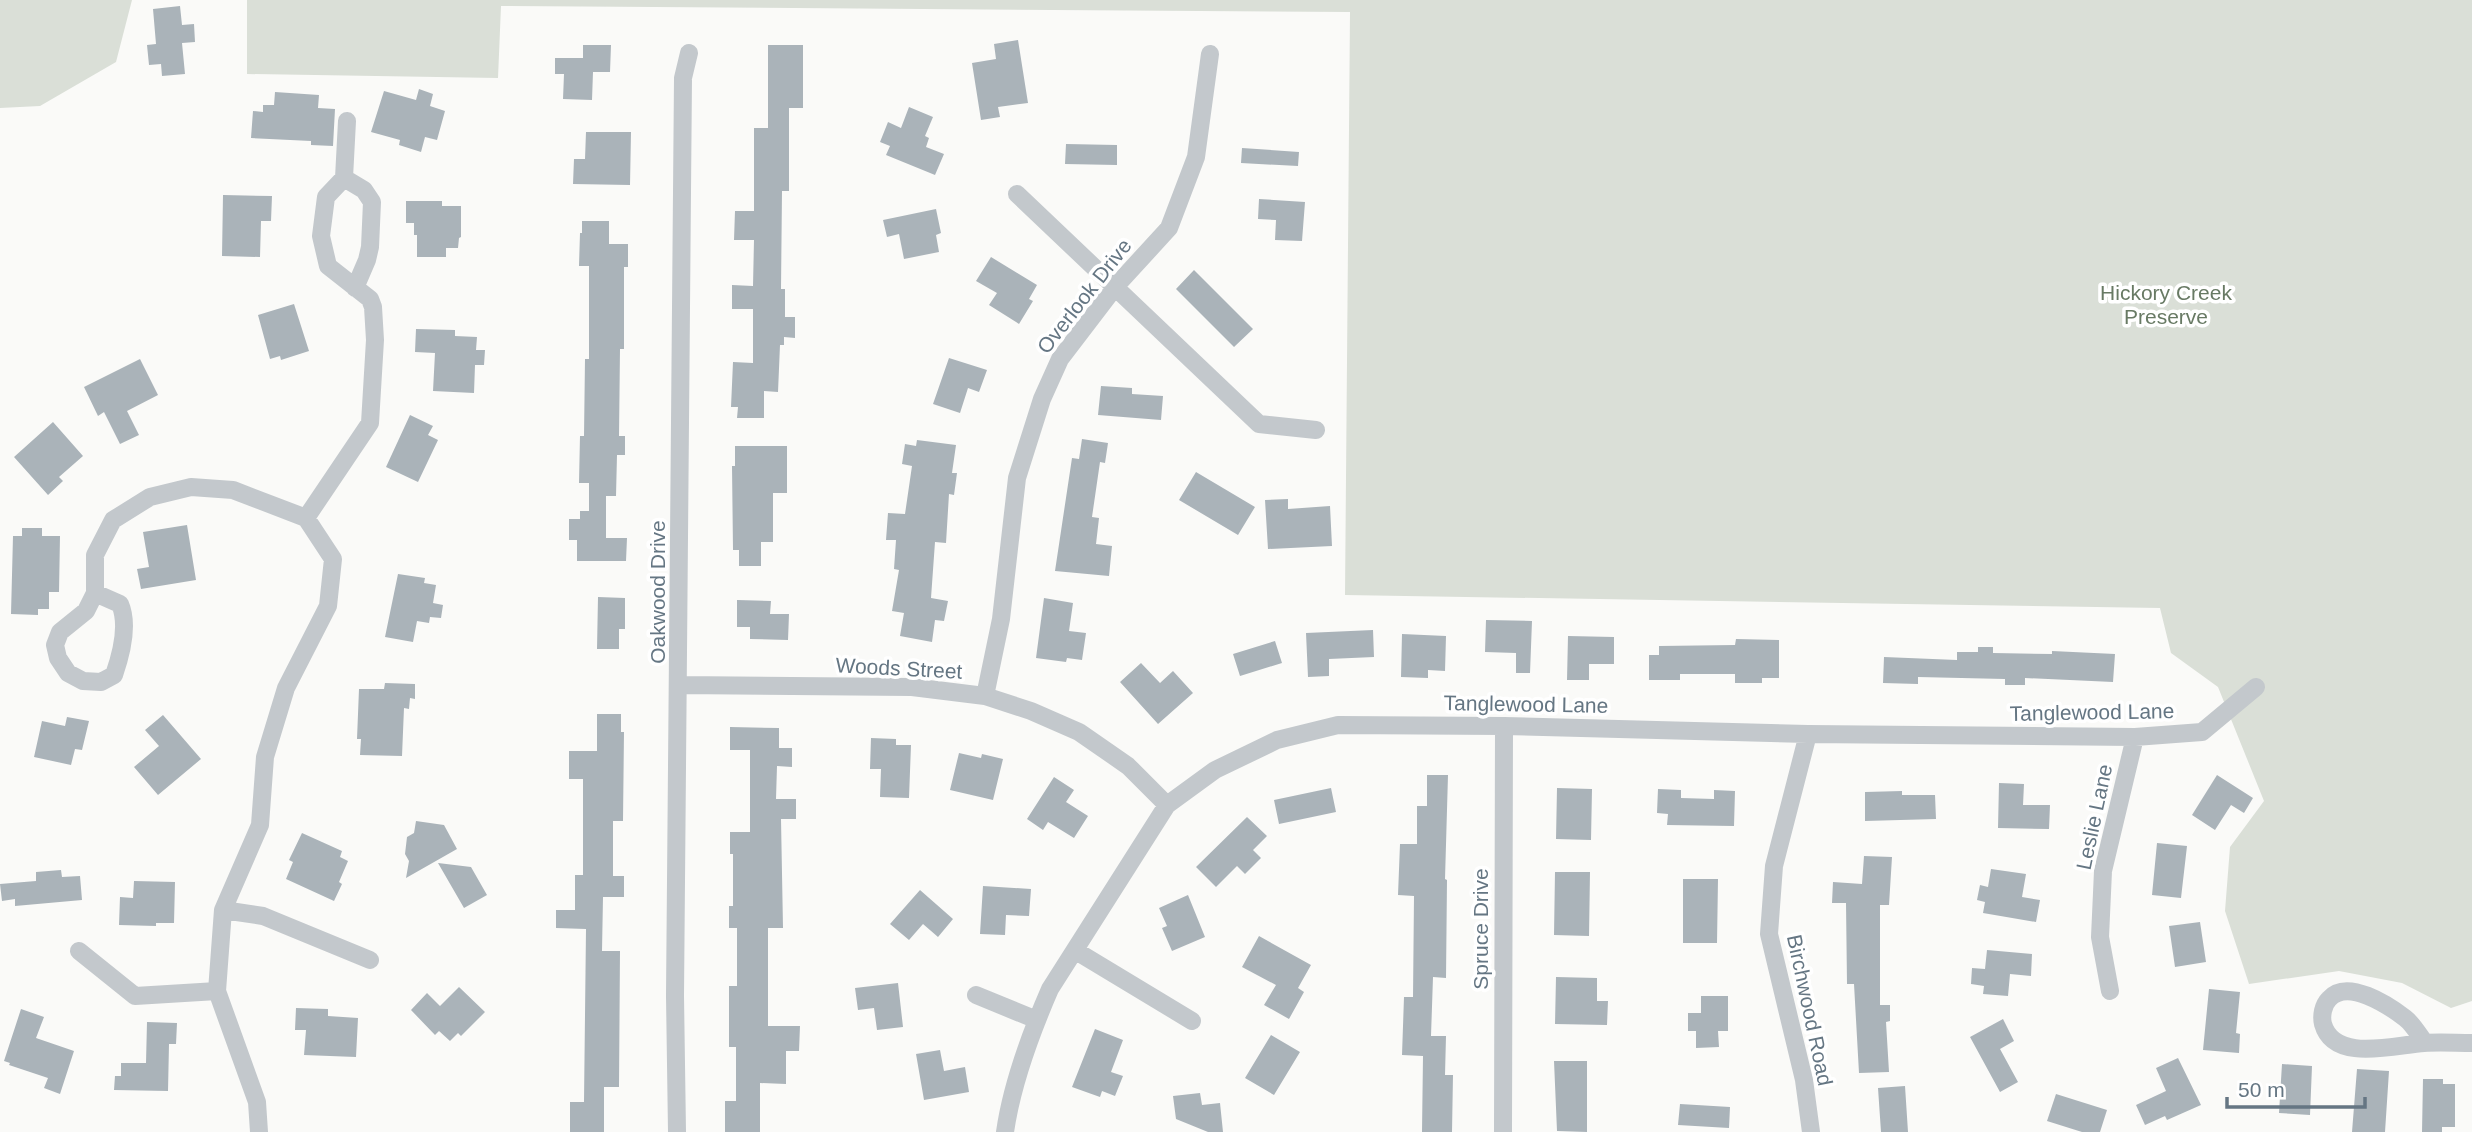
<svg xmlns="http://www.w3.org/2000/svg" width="2472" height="1132" viewBox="0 0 2472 1132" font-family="Helvetica,sans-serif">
	<rect width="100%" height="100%" fill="#fafaf8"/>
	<path fill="#dadfd7" d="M 0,0 L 132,0 L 116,62 L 40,106 L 0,108 Z
		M 247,0 L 2472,0 L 2472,1001 L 2451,1008 L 2402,983 L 2339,971 L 2249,984 L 2225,911 L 2230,847 L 2264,801 L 2218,687 L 2171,653 L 2160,608 L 1345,595 L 1350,12 L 501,6 L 498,78 L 247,74 Z"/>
	<path fill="#aab3b9" d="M 180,6 L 182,25 L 194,24 L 195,42 L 182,43 L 185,74 L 162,76 L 161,64 L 149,65 L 147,45 L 156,44 L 153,9 Z
		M 1018,40 L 1028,103 L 998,107 L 1000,117 L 981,120 L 972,63 L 996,59 L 994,44 Z
		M 583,45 L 611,45 L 610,72 L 593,72 L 592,100 L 563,99 L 564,74 L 555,74 L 555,58 L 583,58 Z
		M 768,45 L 803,45 L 803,108 L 789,108 L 789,191 L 782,191 L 781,289 L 785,289 L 785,317 L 795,317 L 795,338 L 784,337 L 784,345 L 780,345 L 778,392 L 764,391 L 764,418 L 737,418 L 738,407 L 731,407 L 733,362 L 753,363 L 753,309 L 732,309 L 732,285 L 753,286 L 754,240 L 734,240 L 735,211 L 754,211 L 754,128 L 768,128 Z
		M 419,89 L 433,94 L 430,106 L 445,111 L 437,140 L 425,137 L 421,152 L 399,145 L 400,140 L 371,132 L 384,91 L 416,100 Z
		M 275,92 L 319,95 L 318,108 L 335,109 L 333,146 L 311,145 L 311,141 L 251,138 L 253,111 L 263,112 L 263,105 L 274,105 Z
		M 909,107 L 933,117 L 925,136 L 929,138 L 926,147 L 944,154 L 935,175 L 886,155 L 890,146 L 880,142 L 888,122 L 901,128 Z
		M 586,132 L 631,132 L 630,185 L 573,184 L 574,159 L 585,159 Z
		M 1066,144 L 1117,145 L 1117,165 L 1065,164 Z
		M 1242,148 L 1299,152 L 1298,166 L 1241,163 Z
		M 223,195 L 272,196 L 271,221 L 261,221 L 260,257 L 222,256 Z
		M 1259,199 L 1305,202 L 1302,241 L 1275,240 L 1276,220 L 1258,219 Z
		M 406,201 L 442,201 L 442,206 L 461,206 L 461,237 L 459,238 L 458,248 L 446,248 L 446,257 L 417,257 L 417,235 L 414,235 L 414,223 L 406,223 Z
		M 936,209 L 941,233 L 936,235 L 939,252 L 904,259 L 899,234 L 887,237 L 883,220 Z
		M 582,221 L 609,221 L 609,244 L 628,244 L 628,267 L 624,267 L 624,349 L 620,349 L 619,436 L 625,436 L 625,455 L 617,455 L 616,496 L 606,496 L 606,538 L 627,538 L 626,561 L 577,561 L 577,540 L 569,540 L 569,519 L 580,519 L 580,511 L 589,511 L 589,483 L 579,483 L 580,436 L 584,436 L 585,359 L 589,359 L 589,266 L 579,266 L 580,233 L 582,233 Z
		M 991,257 L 1037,285 L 1029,299 L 1033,301 L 1019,324 L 989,305 L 997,293 L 976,281 Z
		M 1194,270 L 1253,329 L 1234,347 L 1176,289 Z
		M 294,304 L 309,351 L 281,360 L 280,356 L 270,359 L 258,315 Z
		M 416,329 L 455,330 L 455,336 L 477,337 L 476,350 L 485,350 L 484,365 L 475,365 L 474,393 L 433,391 L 435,353 L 415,352 Z
		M 949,358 L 987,370 L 979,392 L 968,388 L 960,413 L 933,404 Z
		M 140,359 L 158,395 L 127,411 L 139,435 L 120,444 L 104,412 L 98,416 L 84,387 Z
		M 1101,386 L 1132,388 L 1132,394 L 1163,396 L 1161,420 L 1098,415 Z
		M 410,415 L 433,426 L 428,435 L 438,440 L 418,482 L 386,467 Z
		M 53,422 L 83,456 L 59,477 L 63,481 L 48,495 L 14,457 Z
		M 1082,439 L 1108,443 L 1105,463 L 1100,462 L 1092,517 L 1099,518 L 1096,544 L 1112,546 L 1109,576 L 1055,571 L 1072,458 L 1079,459 Z
		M 917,440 L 956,445 L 952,473 L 957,473 L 954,495 L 949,494 L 946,543 L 935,542 L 931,598 L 948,601 L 944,621 L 935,620 L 932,642 L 900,636 L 904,613 L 892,611 L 899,570 L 894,569 L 896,540 L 886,540 L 888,513 L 905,514 L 912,466 L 902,464 L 905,444 L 916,446 Z
		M 735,446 L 787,446 L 787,493 L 773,493 L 773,542 L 761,542 L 761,566 L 739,566 L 739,550 L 733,550 L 732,466 L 735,466 Z
		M 1196,472 L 1255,507 L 1238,535 L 1179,500 Z
		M 1288,499 L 1288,509 L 1330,506 L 1332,546 L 1268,549 L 1265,500 Z
		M 187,525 L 196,580 L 141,589 L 137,569 L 149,567 L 143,532 Z
		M 22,528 L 42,528 L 42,536 L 60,536 L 59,592 L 49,592 L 49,609 L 38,609 L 38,615 L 11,614 L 13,536 L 22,536 Z
		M 398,574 L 425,578 L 424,583 L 436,585 L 433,603 L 443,605 L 441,618 L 430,617 L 429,623 L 417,621 L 413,642 L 385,637 Z
		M 598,597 L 625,598 L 625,629 L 619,629 L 619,649 L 597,649 Z
		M 1044,598 L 1073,603 L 1069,631 L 1086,633 L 1082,660 L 1067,658 L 1066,662 L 1036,658 Z
		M 737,600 L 771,601 L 770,614 L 789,614 L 788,640 L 750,639 L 750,627 L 737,627 Z
		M 1486,620 L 1532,621 L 1530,673 L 1516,673 L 1516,653 L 1485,652 Z
		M 1373,630 L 1374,657 L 1329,659 L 1329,676 L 1308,677 L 1306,633 Z
		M 1402,634 L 1446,636 L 1445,671 L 1428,670 L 1428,678 L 1401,677 Z
		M 1568,636 L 1614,637 L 1614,664 L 1589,664 L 1589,680 L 1567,680 Z
		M 1736,639 L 1779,640 L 1779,678 L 1762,678 L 1762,683 L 1735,683 L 1735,674 L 1680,674 L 1680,680 L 1649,680 L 1649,655 L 1659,655 L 1659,646 L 1735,645 Z
		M 1275,641 L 1282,663 L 1240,676 L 1233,654 Z
		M 1978,647 L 1993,647 L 1993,653 L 2052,654 L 2052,651 L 2115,654 L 2113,682 L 2025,678 L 2025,685 L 2005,685 L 2005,679 L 1918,677 L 1918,684 L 1883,683 L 1884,657 L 1957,660 L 1957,652 L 1978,652 Z
		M 1141,663 L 1160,683 L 1173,671 L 1193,693 L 1158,724 L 1120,682 Z
		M 385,683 L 415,684 L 415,699 L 410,698 L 409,709 L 404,708 L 402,756 L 360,755 L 361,739 L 357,739 L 359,689 L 384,689 Z
		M 597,714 L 621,714 L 621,732 L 624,732 L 623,821 L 613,821 L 613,876 L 624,876 L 624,897 L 603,897 L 602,951 L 620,951 L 619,1087 L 604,1087 L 604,1132 L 570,1132 L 570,1102 L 584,1102 L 586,929 L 556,928 L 556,910 L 575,910 L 575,875 L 583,875 L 583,779 L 569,779 L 569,751 L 597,751 Z
		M 163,715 L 201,759 L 158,795 L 134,767 L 159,746 L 145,730 Z
		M 67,717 L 89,721 L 82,750 L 75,749 L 71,765 L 34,757 L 42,721 L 65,726 Z
		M 730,727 L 779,728 L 779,748 L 792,748 L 792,767 L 777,766 L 776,799 L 796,799 L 796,819 L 781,819 L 783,928 L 768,928 L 768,1026 L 800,1026 L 799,1051 L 786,1051 L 786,1084 L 760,1083 L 760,1132 L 725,1132 L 725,1101 L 736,1101 L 736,1047 L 729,1047 L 729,986 L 737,986 L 737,928 L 729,928 L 729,906 L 733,906 L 733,854 L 730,854 L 730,832 L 750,832 L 750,750 L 730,750 Z
		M 871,738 L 896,739 L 896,745 L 911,745 L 909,798 L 880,797 L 881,769 L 870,769 Z
		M 959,753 L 981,758 L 982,754 L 1003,759 L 993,800 L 950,790 Z
		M 1427,775 L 1448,775 L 1445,879 L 1447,880 L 1446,978 L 1433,977 L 1431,1036 L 1446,1036 L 1445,1075 L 1453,1075 L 1452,1132 L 1422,1132 L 1423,1056 L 1402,1055 L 1404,997 L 1413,997 L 1414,896 L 1398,895 L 1400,844 L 1417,844 L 1417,806 L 1427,806 Z
		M 2217,775 L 2253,798 L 2244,813 L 2231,805 L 2215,830 L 2192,815 Z
		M 1054,777 L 1074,790 L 1066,802 L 1088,816 L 1074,838 L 1048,822 L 1043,830 L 1027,819 Z
		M 1999,783 L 2024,784 L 2023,805 L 2050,805 L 2049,829 L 1998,828 Z
		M 1331,788 L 1336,812 L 1279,824 L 1274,800 Z
		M 1557,788 L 1592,789 L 1591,840 L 1556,839 Z
		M 1658,789 L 1681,790 L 1681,798 L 1714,799 L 1714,790 L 1735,791 L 1734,826 L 1667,825 L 1668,814 L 1657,813 Z
		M 1902,791 L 1902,795 L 1935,795 L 1936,819 L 1865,821 L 1865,792 Z
		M 1247,817 L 1267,836 L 1253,850 L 1261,858 L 1245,874 L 1237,866 L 1216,887 L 1196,867 Z
		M 416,821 L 444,825 L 457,849 L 406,878 L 409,861 L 405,854 L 407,837 L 414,833 Z
		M 302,833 L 342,851 L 340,857 L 348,861 L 339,882 L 342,884 L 334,901 L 286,879 L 293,862 L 289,860 Z
		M 2157,843 L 2187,846 L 2181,898 L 2152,895 Z
		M 1864,856 L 1892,857 L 1889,905 L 1880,905 L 1880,1005 L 1890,1005 L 1890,1021 L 1886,1022 L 1889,1072 L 1859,1073 L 1854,984 L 1847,984 L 1846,903 L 1832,903 L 1833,882 L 1862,884 Z
		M 438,863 L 471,867 L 487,895 L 464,908 Z
		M 1991,869 L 2026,874 L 2022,897 L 2040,900 L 2036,922 L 1983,913 L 1985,902 L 1977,900 L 1980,885 L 1988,887 Z
		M 61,870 L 62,877 L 80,876 L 82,900 L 15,906 L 15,899 L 2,901 L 0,884 L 36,881 L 36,872 Z
		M 1555,872 L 1590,872 L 1589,936 L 1554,935 Z
		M 1683,879 L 1718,879 L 1717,943 L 1683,943 Z
		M 134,881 L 175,882 L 174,923 L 156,923 L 156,926 L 119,925 L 120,897 L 133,898 Z
		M 983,886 L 1031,889 L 1029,916 L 1006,915 L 1005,935 L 980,934 Z
		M 920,890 L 953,919 L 938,937 L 923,924 L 909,940 L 890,924 Z
		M 1188,895 L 1205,937 L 1172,951 L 1162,928 L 1167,926 L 1159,908 Z
		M 2200,922 L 2206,962 L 2175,967 L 2169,926 Z
		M 1259,936 L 1311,965 L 1298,988 L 1304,992 L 1289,1019 L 1264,1005 L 1276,985 L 1242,967 Z
		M 1987,950 L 2032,954 L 2031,976 L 2010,974 L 2008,996 L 1983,994 L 1984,986 L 1971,984 L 1972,968 L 1985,969 Z
		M 1556,977 L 1597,978 L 1597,1001 L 1608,1001 L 1607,1025 L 1555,1024 Z
		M 898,983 L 903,1027 L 877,1030 L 874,1008 L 858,1010 L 855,988 Z
		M 459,987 L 485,1012 L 461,1036 L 458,1033 L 450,1041 L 439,1031 L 435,1035 L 411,1010 L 427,993 L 440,1006 Z
		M 2209,989 L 2240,992 L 2236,1033 L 2240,1034 L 2239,1053 L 2203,1050 Z
		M 1701,996 L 1728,996 L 1728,1031 L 1718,1031 L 1719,1047 L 1696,1048 L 1696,1031 L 1688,1031 L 1688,1013 L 1701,1013 Z
		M 296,1008 L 328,1009 L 328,1016 L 358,1018 L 356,1057 L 304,1055 L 306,1030 L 295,1030 Z
		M 21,1009 L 44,1017 L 36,1038 L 74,1051 L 60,1094 L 44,1088 L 48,1078 L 9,1065 L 10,1063 L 4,1061 Z
		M 2003,1019 L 2014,1041 L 2000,1049 L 2018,1082 L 2000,1092 L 1970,1037 Z
		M 147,1022 L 177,1023 L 176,1044 L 169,1044 L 168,1091 L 114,1090 L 115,1076 L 121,1076 L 121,1063 L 146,1063 Z
		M 1095,1029 L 1123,1040 L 1111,1072 L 1123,1076 L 1115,1096 L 1102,1091 L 1100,1097 L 1072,1087 Z
		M 1271,1035 L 1300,1052 L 1274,1095 L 1245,1078 Z
		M 940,1050 L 944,1071 L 965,1067 L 969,1092 L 924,1100 L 916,1054 Z
		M 2178,1058 L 2201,1105 L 2167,1120 L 2165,1116 L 2145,1125 L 2136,1105 L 2166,1091 L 2156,1068 Z
		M 1554,1061 L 1587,1061 L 1587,1132 L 1557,1131 Z
		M 2282,1064 L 2312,1066 L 2310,1115 L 2279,1113 Z
		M 2357,1069 L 2389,1071 L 2385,1132 L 2352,1132 Z
		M 2423,1079 L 2443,1079 L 2443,1084 L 2455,1084 L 2455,1127 L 2442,1127 L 2442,1132 L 2422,1132 Z
		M 1905,1086 L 1908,1132 L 1881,1132 L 1878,1088 Z
		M 1200,1093 L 1202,1105 L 1220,1103 L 1223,1132 L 1208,1132 L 1176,1119 L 1173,1096 Z
		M 2056,1094 L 2107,1110 L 2100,1132 L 2082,1132 L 2047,1121 Z
		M 1680,1104 L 1730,1107 L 1729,1128 L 1678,1125 Z"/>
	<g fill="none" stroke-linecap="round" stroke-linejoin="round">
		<path stroke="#c3c8cc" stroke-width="18" d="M 344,178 L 364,190 L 372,202 L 370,247 L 367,260 L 355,288
			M 1017,194 L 1259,424 L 1316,430
			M 306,518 L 370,423 L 375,340 L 373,307 L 370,299 L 328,266 L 321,236 L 326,197 L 344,178 L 347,121
			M 95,593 L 120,604 C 129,625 121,655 114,675 L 101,682 L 83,681 L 68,673 L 58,658 L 55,645 L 60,632 L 86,611 L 95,593 L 95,555 L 113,520 L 150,497 L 191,487 L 233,490 L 306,518 L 333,559 L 328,606 L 286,688 L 265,757 L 260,825 L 223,910 L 217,991 L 257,1102 L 259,1132
			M 679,685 L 912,687 L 985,696 L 1031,711 L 1079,732 L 1128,766 L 1167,805
			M 985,696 L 1001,619 L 1017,478 L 1042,399 L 1060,359 L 1115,287 L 1169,228 L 1196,157 L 1210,54
			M 1808,734 L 1774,866 L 1769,934 L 1804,1080 L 1811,1132
			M 223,910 L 263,916 L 370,960
			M 79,951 L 135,996 L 217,991
			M 1076,951 L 1192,1021
			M 2110,991 L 2100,937 L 2103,871 L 2135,737
			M 976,995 L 1037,1020
			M 2425,1043 C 2419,1035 2413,1024 2405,1018 C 2388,1005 2347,978 2329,999 C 2323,1005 2321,1016 2323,1024 C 2334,1063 2394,1045 2424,1043 C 2440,1042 2456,1043 2472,1043
			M 677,1132 L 675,996 L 683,78 L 689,53
			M 1005,1132 C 1012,1083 1030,1035 1050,989 L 1167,805 L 1215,770 L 1277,740 L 1338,725 L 1504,726 L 1808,734 L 2135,737 L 2202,732 L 2256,687
			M 1503,1132 L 1504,726"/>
	</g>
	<g text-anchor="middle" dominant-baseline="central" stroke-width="7" stroke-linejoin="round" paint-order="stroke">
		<g font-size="21" fill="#687a64" stroke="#fff">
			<text x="2166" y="292">Hickory Creek<tspan x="2166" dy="24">Preserve</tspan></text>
		</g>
		<g font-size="21" fill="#657683" stroke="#fff">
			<text transform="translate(1084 296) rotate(-52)">Overlook Drive</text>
			<text transform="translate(657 592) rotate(-90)">Oakwood Drive</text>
			<text transform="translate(899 668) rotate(3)">Woods Street</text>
			<text transform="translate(1526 704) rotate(1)">Tanglewood Lane</text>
			<text transform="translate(2092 712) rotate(-1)">Tanglewood Lane</text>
			<text transform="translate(2094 817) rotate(-78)">Leslie Lane</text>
			<text transform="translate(1480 929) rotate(-90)">Spruce Drive</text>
			<text transform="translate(1810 1010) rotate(78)">Birchwood Road</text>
		</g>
	</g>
	<path d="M2227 1097v10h138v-10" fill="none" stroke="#657683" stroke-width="3.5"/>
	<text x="2238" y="1097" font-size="21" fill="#657683" stroke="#ffffff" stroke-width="5" paint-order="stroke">50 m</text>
</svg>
